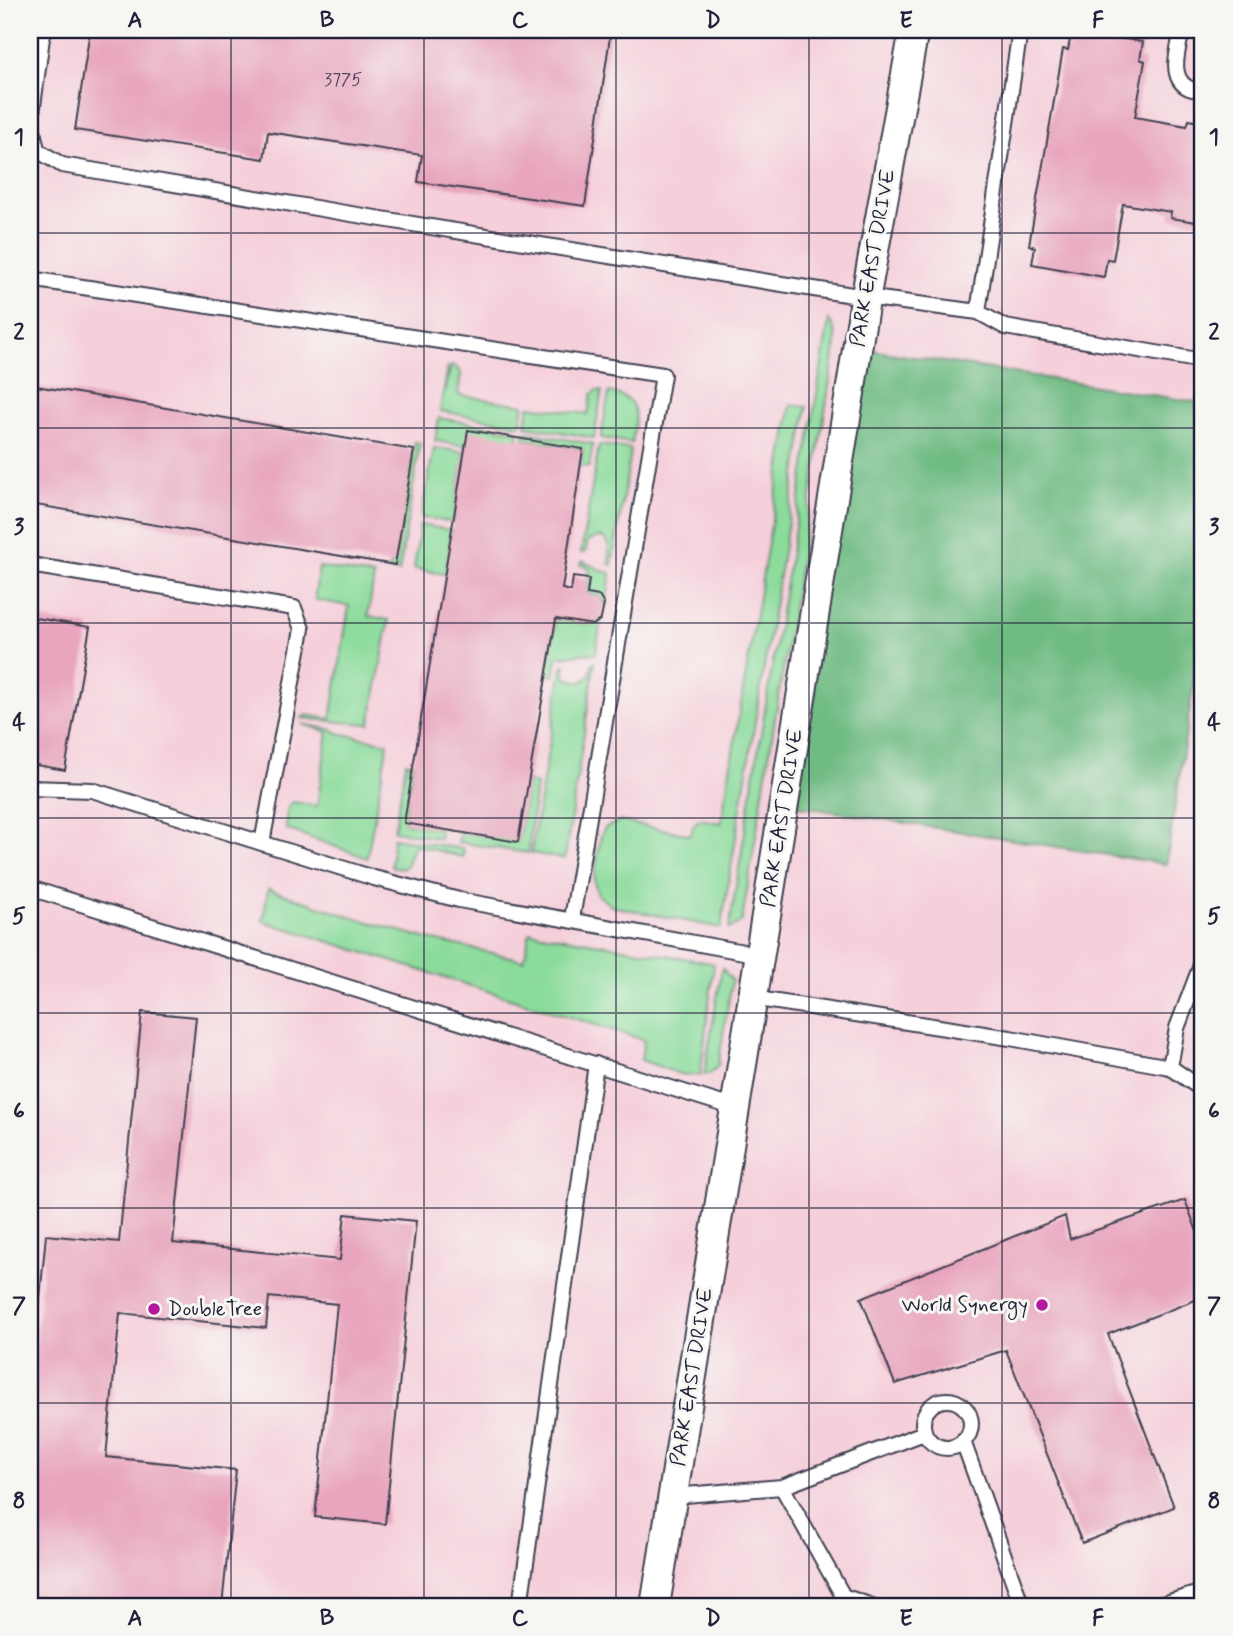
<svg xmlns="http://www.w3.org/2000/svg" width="1233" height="1636" viewBox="0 0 1233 1636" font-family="Mynerve,sans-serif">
	<rect width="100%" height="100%" fill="#f6f6f2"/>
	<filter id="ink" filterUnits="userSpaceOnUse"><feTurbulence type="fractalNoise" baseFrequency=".0143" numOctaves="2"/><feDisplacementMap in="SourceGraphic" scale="14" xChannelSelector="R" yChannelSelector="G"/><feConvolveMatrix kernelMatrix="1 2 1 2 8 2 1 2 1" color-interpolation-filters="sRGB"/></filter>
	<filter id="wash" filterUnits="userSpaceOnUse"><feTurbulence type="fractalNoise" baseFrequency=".00686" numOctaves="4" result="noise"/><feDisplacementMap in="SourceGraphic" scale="28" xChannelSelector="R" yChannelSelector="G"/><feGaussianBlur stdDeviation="1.57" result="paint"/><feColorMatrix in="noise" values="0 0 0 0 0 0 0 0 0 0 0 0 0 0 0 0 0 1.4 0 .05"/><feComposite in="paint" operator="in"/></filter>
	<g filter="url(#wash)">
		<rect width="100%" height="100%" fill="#ebe6cc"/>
		<path fill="#f5cfda" d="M 30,30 L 1203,30 L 1203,1606 L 30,1606 Z"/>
		<path fill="#8bdb9b" stroke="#567e6b" stroke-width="2" d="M 829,320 C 836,329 837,339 835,350 L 742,921 L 729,929 Z
			M 448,366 L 445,393 L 451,366 L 456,367 L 461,373 L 458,395 L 524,405 L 520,425 L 440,411 Z
			M 597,390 L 602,391 L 594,438 L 526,426 L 529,406 L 588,414 L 592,394 Z
			M 609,392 C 642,399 636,416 632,443 L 601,438 Z
			M 791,405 L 807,407 L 721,928 L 611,906 L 598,895 L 595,886 L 594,878 L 601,835 L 605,828 L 619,821 L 691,835 L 693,826 L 699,819 L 721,823 Z
			M 439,418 L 519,431 L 518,438 L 466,446 L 435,441 Z
			M 525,432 L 593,444 L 589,467 L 581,466 L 583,449 L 524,439 Z
			M 415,442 L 420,443 L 399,572 L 389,570 L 391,565 L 395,564 Z
			M 599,445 L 631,449 L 612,565 L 609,564 C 610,549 611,529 588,541 L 585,553 L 581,553 Z
			M 434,448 L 465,452 L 453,522 L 421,518 Z
			M 420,525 L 452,530 L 445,574 L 414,569 Z
			M 582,561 L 603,571 L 611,573 L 606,604 L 599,596 L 587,594 L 590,572 L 586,566 L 580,565 Z
			M 319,567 L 374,576 L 368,616 L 389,620 L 370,724 C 347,723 325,721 302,718 L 306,715 L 331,719 L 349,606 L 316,600 L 315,594 Z
			M 556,619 L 593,625 L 601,619 L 596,654 C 581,652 572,656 557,657 L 554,676 L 547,675 Z
			M 593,662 L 595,662 L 565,857 L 564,859 L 531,853 L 562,669 L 563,665 L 566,666 L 565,675 L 567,679 L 582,682 L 589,677 Z
			M 302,724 L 330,729 L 338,733 L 388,743 L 367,858 L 286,829 L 288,806 L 293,802 L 317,806 L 328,732 Z
			M 406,762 L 413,764 L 404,823 L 440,829 L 439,838 L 394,831 Z
			M 528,782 L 536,784 L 528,853 L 458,842 L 460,832 L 518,841 Z
			M 393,838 L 464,849 L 463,857 L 414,845 L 406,866 L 402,869 L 391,867 Z
			M 268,889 L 345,915 L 424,938 L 524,960 L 530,932 L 711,963 L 714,964 L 700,1076 L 680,1074 L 641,1060 L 644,1040 L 263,921 Z
			M 722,968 L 732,980 L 718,1066 L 711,1073 L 704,1075 Z"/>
		<path fill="#70bb83" stroke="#496e5f" stroke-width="2" d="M 857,348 L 1203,403 L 1203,623 L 1166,864 L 784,804 Z"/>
		<g id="blocks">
			<path fill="#e8a5bd" d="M 90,30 L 611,30 L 585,206 L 418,182 L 422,155 L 268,132 L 264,159 L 75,130 Z
				M 1072,30 L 1143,42 L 1140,59 L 1145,61 L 1135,117 L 1187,126 L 1189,120 L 1203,123 L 1203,223 L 1170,218 L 1171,212 L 1123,204 L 1113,260 L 1107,259 L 1104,277 L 1032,264 L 1035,247 L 1029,245 L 1063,49 L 1068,50 Z
				M 30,385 L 414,450 L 395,565 L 30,504 Z
				M 468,430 L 583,449 L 562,589 L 571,591 L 573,577 L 589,579 L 587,594 L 599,596 L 604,604 L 601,619 L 593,625 L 556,619 L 518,842 L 404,823 Z
				M 30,617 L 90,627 L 65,770 L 30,764 Z
				M 142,1012 L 196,1017 L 173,1243 L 340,1260 L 345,1214 L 416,1221 L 385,1524 L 315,1517 L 337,1304 L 269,1297 L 266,1328 L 120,1313 L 106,1457 L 236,1470 L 222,1606 L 30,1606 L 30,1349 L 35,1349 L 46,1235 L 119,1242 Z
				M 1185,1200 L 1203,1247 L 1203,1297 L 1108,1334 L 1174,1507 L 1082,1543 L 1006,1350 L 895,1384 L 861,1298 L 1065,1216 L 1070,1239 Z"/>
		</g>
	</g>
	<g filter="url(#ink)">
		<use href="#blocks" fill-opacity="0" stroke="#403f51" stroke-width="2"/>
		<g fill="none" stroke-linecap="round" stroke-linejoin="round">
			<defs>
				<path id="service" d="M 43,30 L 31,121 L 37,150 L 62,165 L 345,213 L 744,278 L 865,297 L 978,312 L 1005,327 L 1203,361
					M 1182,30 C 1179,47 1168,76 1187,87 C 1191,90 1198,90 1203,90
					M 30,279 L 663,375 L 572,919
					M 978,312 L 1020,30
					M 30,565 L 294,608 L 302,629 L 262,843
					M 30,788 L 92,790 L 374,878 L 459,900 L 760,955
					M 30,888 L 735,1108
					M 752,998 L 1010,1038 L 1170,1067 L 1177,1028 L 1203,960
					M 1170,1067 L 1203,1090
					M923 1424a24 24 0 1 1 48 0a24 24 0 1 1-48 0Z
					M 963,1441 L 1022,1606
					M 782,1487 L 924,1433
					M 673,1496 L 782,1487 L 843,1596 L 872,1606
					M 520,1606 L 596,1064
					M 1156,1606 L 1203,1592"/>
				<path id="minor" d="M 655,1606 L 864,306 L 914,30"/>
			</defs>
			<use href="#service" stroke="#403f51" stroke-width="18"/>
			<use href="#minor" stroke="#403f51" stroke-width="32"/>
			<use href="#service" stroke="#fff" stroke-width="14"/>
			<use href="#minor" stroke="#fff" stroke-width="28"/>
		</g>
	</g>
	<path fill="none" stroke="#22223b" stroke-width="2" stroke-opacity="0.55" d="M 231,30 L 231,1606M 424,30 L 424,1606M 616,30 L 616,1606M 809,30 L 809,1606M 1002,30 L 1002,1606M 30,233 L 1203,233M 30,428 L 1203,428M 30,623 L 1203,623M 30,818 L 1203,818M 30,1013 L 1203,1013M 30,1208 L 1203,1208M 30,1403 L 1203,1403"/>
	<g fill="#b5179e" stroke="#f6f6f2" stroke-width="2.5">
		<circle cx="1042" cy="1305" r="7"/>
		<circle cx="154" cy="1309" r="7"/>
	</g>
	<g text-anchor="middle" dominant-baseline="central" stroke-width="6" stroke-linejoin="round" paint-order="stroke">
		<g font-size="18" fill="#54435c">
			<text x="343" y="80">3775</text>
		</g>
		<g font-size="21" fill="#22223b" stroke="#f6f6f2">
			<text transform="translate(873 258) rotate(-80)">PARK EAST DRIVE</text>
			<text transform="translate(782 818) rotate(-81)">PARK EAST DRIVE</text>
			<text transform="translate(692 1377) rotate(-81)">PARK EAST DRIVE</text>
		</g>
		<g font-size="21" fill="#22223b" stroke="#f6f6f2" text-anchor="end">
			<text x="1028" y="1305">World Synergy</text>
			<text x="168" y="1309" text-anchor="start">DoubleTree</text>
		</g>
	</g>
	<rect width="1233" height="1636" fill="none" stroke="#f6f6f2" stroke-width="77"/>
	<rect x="38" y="38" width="1156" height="1560" fill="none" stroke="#22223b" stroke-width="2.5"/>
	<g font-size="23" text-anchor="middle" font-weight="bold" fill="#22223b">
		<text x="135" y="27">A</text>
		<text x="327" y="27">B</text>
		<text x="520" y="27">C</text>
		<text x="713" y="27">D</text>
		<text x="906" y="27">E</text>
		<text x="1098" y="27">F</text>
		<text x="19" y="144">1</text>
		<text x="1214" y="144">1</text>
		<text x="19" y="339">2</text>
		<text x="1214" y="339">2</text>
		<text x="19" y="534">3</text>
		<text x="1214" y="534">3</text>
		<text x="19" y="729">4</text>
		<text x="1214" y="729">4</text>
		<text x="19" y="923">5</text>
		<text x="1214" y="923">5</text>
		<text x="19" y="1118">6</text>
		<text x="1214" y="1118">6</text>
		<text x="19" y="1313">7</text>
		<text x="1214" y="1313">7</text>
		<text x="19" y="1508">8</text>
		<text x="1214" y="1508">8</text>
		<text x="135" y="1625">A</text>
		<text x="327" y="1625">B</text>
		<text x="520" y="1625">C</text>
		<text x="713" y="1625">D</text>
		<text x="906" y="1625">E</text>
		<text x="1098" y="1625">F</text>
	</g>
</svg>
